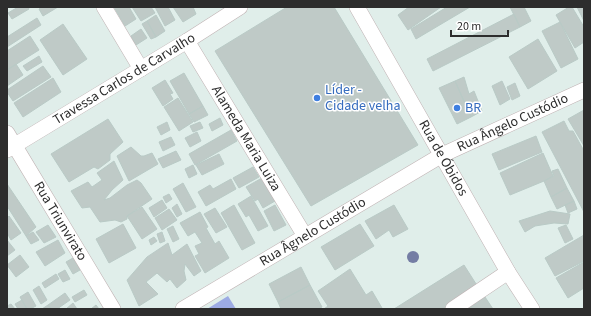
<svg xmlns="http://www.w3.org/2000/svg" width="591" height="316" viewBox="0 0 591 316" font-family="'Source Sans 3',sans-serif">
	<rect width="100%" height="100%" fill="#e0eeea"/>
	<path fill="#9dabe4" d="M 228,296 L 236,309 L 207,309 Z"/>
	<path fill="#bfcac7" stroke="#b9cac6" d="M 18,7 L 28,7 L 29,9 L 12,19 L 8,13 Z
		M 42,7 L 58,7 L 43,16 L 39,9 Z
		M 114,7 L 129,7 L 136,19 L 125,26 Z
		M 132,7 L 151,7 L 155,13 L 141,21 Z
		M 155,7 L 168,7 L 175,20 L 165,26 Z
		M 173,7 L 193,7 L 196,14 L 183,22 Z
		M 287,7 L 334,7 L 418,145 L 311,206 L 215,51 Z
		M 409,7 L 441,7 L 408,30 L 398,15 Z
		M 447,7 L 470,7 L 416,39 L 411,29 Z
		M 510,7 L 524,7 L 531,21 L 520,27 Z
		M 569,7 L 572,7 L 584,27 L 584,42 L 575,48 L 556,15 Z
		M 577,7 L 584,7 L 584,21 Z
		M 514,14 L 520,27 L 433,71 L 427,59 Z
		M 156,15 L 165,31 L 156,37 L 147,21 Z
		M 37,18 L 41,25 L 7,47 L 7,37 Z
		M 147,21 L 156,37 L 151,39 L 142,24 Z
		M 560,22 L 578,59 L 561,68 L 542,31 Z
		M 63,24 L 87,59 L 63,75 L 40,40 Z
		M 141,29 L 147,38 L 136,45 L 131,36 Z
		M 30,36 L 39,50 L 7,70 L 7,51 Z
		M 538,39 L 557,71 L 528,89 L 509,57 Z
		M 39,56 L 42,62 L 27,71 L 23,66 Z
		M 16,64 L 23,75 L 7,86 L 7,70 Z
		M 43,66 L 51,77 L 13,101 L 7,92 L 7,90 Z
		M 184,73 L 203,106 L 189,114 L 170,81 Z
		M 464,77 L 469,94 L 474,91 L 482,111 L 471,117 L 455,81 Z
		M 53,78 L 61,92 L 23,117 L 14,103 Z
		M 165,80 L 173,93 L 170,94 L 173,99 L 163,106 L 152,88 Z
		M 455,81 L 471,117 L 457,124 L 439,88 Z
		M 502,81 L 510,99 L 500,105 L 492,86 Z
		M 515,83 L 520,96 L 512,100 L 507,87 Z
		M 178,98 L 193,122 L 179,131 L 164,107 Z
		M 203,106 L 208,115 L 194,122 L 189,114 Z
		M 584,110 L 584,146 L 568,119 Z
		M 220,118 L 223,125 L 212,131 L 209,124 Z
		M 108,119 L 123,142 L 110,154 L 110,160 L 98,169 L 94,167 L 69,182 L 51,154 Z
		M 564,121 L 569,131 L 573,131 L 584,151 L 584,212 L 542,132 Z
		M 167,122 L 170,130 L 161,135 L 157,127 Z
		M 200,122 L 203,128 L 193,132 L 190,126 Z
		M 231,130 L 237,141 L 195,165 L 189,154 Z
		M 197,132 L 201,141 L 190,147 L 185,138 Z
		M 536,136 L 542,152 L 499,170 L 492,154 Z
		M 171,137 L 175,145 L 163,151 L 159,142 Z
		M 131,147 L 141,156 L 144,156 L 152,153 L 158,164 L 129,181 L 117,156 Z
		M 176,151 L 181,160 L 163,168 L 158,159 Z
		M 543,153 L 553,176 L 544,181 L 510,195 L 500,173 Z
		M 219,154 L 224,164 L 202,175 L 196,165 Z
		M 114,161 L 123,180 L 112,190 L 104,200 L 110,198 L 127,185 L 137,180 L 141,183 L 152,199 L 127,216 L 127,219 L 121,222 L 115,220 L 100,222 L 90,207 L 82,208 L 71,191 L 88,182 L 92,187 L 102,180 L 97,173 Z
		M 193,165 L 197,174 L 189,178 L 185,169 Z
		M 253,167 L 259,177 L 239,188 L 233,178 Z
		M 558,169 L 567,188 L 551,197 L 544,181 L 554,176 L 552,171 Z
		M 262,178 L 275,201 L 263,208 L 258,199 L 255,201 L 246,187 Z
		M 231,179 L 236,189 L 206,206 L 198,192 L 210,185 L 213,189 Z
		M 183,183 L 196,207 L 186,212 L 173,189 Z
		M 7,184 L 36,227 L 26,236 L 7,206 Z
		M 567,188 L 574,201 L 557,209 L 551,197 Z
		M 169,194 L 172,199 L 166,203 L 163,197 Z
		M 251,196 L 268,226 L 258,231 L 249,215 L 246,217 L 238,204 Z
		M 162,200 L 167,208 L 154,217 L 149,208 Z
		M 574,201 L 577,209 L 568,213 L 565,205 Z
		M 177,204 L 182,214 L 177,217 L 172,208 Z
		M 234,205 L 255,243 L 242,250 L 221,213 Z
		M 275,205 L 286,225 L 274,231 L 264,211 Z
		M 394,205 L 408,229 L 393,237 L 389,230 L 376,239 L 365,221 Z
		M 142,207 L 157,229 L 142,239 L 127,216 Z
		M 215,208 L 227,227 L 216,233 L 204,214 Z
		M 169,209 L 177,220 L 162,230 L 155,218 Z
		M 550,211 L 570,214 L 568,224 L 554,223 L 535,226 L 525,232 L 519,221 Z
		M 200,212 L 208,227 L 206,228 L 215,244 L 219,241 L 229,258 L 205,273 L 195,256 L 199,254 L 195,246 L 202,243 L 195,232 L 188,236 L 180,223 Z
		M 9,216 L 21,233 L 11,240 L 7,233 L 7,218 Z
		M 123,224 L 136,248 L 109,263 L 96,239 Z
		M 360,224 L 374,246 L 335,270 L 321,247 Z
		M 48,225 L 56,237 L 44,243 L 36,232 Z
		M 566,225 L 573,239 L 565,243 L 558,228 Z
		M 173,226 L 179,239 L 173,242 L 167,229 Z
		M 33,232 L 39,240 L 31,244 L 26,236 Z
		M 162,232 L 165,241 L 160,243 L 157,234 Z
		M 584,235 L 584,261 L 555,276 L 545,258 Z
		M 154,237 L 157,241 L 151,245 L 149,240 Z
		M 7,240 L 15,250 L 7,256 Z
		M 58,240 L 65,253 L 45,266 L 36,252 Z
		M 168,243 L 172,255 L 187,244 L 201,271 L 194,276 L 185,264 L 184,271 L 186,280 L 177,288 L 170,279 L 167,282 L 157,273 L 146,282 L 158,294 L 139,306 L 127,280 L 147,257 Z
		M 20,255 L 29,267 L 16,277 L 7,265 Z
		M 73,258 L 80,270 L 73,274 L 66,262 Z
		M 584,262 L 584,288 L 568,298 L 556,278 Z
		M 464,265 L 478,287 L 444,309 L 394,309 Z
		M 301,267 L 310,285 L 278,302 L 269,284 Z
		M 350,269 L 366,295 L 372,291 L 382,308 L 380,309 L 324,309 L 328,306 L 318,291 Z
		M 65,270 L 70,279 L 63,282 L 58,274 Z
		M 56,274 L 59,279 L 45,288 L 42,283 Z
		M 310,285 L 322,307 L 318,309 L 281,309 L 278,302 Z
		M 39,286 L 47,300 L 41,304 L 33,290 Z
		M 84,290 L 87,295 L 75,302 L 72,297 Z
		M 28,292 L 36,306 L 30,309 L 27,309 L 20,297 Z
		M 65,293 L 70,300 L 57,309 L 51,309 L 48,305 Z
		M 485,297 L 493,309 L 468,309 Z
		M 22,300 L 27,309 L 18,309 L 15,304 Z
		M 73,303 L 77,309 L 66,309 Z
		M 11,304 L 15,309 L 7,309 L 7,306 Z
		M 48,305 L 51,309 L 42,309 Z
		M 96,305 L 99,309 L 91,309 Z"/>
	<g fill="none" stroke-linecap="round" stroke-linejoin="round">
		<defs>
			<g id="street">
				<path d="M 104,7 L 141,69"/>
				<path id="s1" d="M 357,7 L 508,272 L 532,309"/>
				<path id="s2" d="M 187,41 L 305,236"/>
				<path id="s3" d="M 7,133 L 113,309"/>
				<path id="s4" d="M 7,150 L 187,41 L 240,7"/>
				<path id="s5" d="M 183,309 L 442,155 L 584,90"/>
				<path d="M 453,309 L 508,272"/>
			</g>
		</defs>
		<use href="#street" stroke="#c0b3b4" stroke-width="16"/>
		<use href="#street" stroke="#fff" stroke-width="15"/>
	</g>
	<circle fill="#747da4" cx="413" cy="257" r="6"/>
	<g fill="#3f7fe0" stroke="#fff" stroke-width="1.5">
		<circle cx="317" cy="98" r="4"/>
		<circle cx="457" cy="108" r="4"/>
	</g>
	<g text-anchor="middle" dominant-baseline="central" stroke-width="3" stroke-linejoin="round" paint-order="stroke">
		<g font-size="14" fill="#2d2d2d" stroke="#fff">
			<text stroke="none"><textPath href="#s4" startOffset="137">Travessa Carlos de Carvalho</textPath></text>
			<text stroke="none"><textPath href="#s5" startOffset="379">Rua Ângelo Custódio</textPath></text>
			<text stroke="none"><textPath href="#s2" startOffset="114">Alameda Maria Luiza</textPath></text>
			<text stroke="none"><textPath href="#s1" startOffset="174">Rua de Óbidos</textPath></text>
			<text stroke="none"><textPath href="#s3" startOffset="103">Rua Triunvirato</textPath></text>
			<text stroke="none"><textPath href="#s5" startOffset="151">Rua Âgnelo Custódio</textPath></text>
		</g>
		<g font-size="14" fill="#366cbe" stroke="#fff" text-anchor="start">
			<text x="325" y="90">Líder -<tspan x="325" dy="16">Cidade velha</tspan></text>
			<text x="465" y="108">BR</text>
		</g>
	</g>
	<rect width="591" height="316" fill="none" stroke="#2d2d2d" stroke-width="16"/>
	<path d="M451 30v6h57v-6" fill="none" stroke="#2d2d2d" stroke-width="2"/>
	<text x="457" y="30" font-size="12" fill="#2d2d2d" stroke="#ffffff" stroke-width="3" paint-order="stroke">20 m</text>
</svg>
